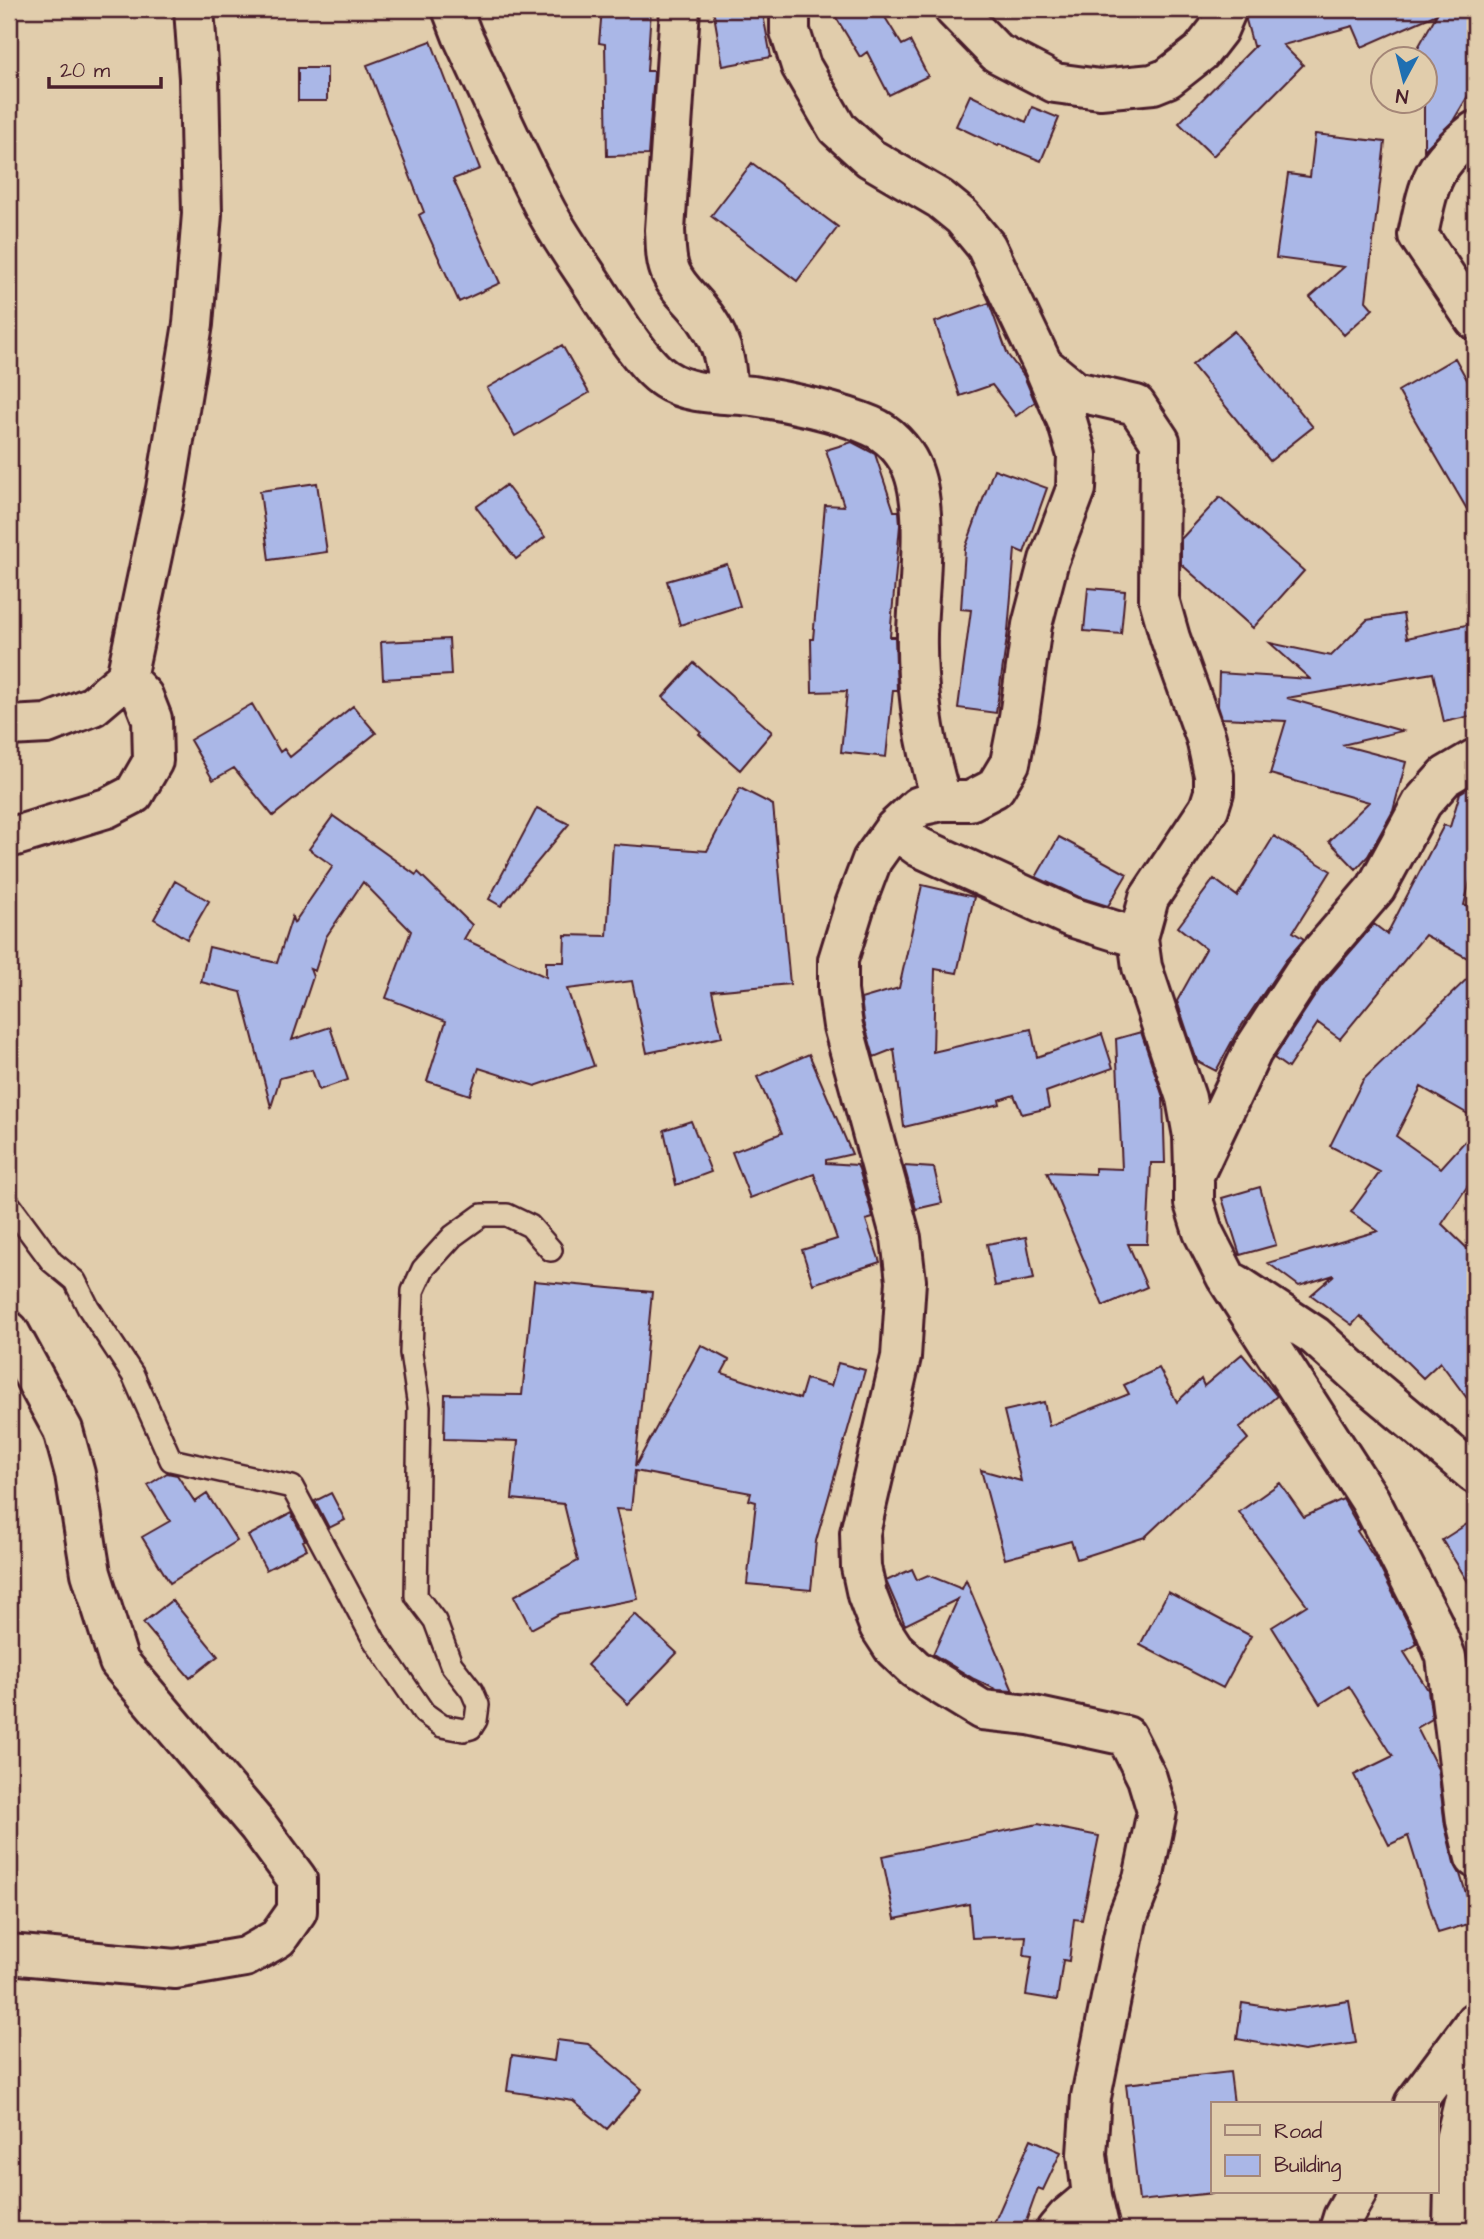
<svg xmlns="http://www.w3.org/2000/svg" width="1484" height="2239" viewBox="0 0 1484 2239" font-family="'Architects Daughter',sans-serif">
	<rect width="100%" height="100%" fill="#e1cdac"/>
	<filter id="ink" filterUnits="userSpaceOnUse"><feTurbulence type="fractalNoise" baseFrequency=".0143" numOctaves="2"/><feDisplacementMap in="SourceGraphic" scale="14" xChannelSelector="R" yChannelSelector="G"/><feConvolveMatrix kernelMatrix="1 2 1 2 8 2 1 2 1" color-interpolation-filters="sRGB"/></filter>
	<g filter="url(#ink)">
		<path fill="#aab7e7" stroke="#4a1f2b" stroke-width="2" d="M 602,9 L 651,9 L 647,71 L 654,71 L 654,73 L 648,155 L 607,156 L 605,44 L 599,43 Z
			M 713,9 L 762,9 L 771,57 L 723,66 Z
			M 831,9 L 880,9 L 902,45 L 910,41 L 928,76 L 889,95 L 867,52 L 860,57 Z
			M 1248,9 L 1475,9 L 1475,84 L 1453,121 L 1424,150 L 1424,60 L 1411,60 L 1437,14 L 1362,47 L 1353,26 L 1283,45 L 1303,65 L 1213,156 L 1179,123 L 1255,46 L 1253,46 L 1246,20 Z
			M 431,41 L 480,169 L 453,179 L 500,283 L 459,302 L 419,215 L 424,212 L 367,65 Z
			M 298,68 L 327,68 L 327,101 L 298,101 Z
			M 970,95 L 1026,122 L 1032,107 L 1059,118 L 1041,161 L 999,144 L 998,146 L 956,126 Z
			M 1315,134 L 1385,142 L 1366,301 L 1373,309 L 1344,335 L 1310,297 L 1344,267 L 1276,258 L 1288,174 L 1310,177 Z
			M 752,163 L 838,227 L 797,281 L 711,216 Z
			M 989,303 L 1008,355 L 1024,376 L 1035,402 L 1016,416 L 992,385 L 960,396 L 935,322 Z
			M 1234,331 L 1313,427 L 1270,461 L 1192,365 Z
			M 562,345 L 589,393 L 515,436 L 487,388 Z
			M 1455,358 L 1475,394 L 1475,523 L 1398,391 Z
			M 852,442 L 875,454 L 894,511 L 899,511 L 900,525 L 890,637 L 895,637 L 897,690 L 893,690 L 886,757 L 841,752 L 847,691 L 812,692 L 811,639 L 813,639 L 825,505 L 844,506 L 826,450 Z
			M 994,469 L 1047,488 L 1024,553 L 1015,549 L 1008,631 L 996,713 L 958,708 L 971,610 L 961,609 L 965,549 Z
			M 317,483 L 327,552 L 269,560 L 260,491 Z
			M 506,485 L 545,537 L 516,559 L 476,507 Z
			M 1220,497 L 1304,571 L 1253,628 L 1181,564 L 1181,539 Z
			M 727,564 L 740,606 L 680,625 L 667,581 Z
			M 1088,588 L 1125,591 L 1121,634 L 1084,631 Z
			M 1403,614 L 1407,638 L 1475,623 L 1475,715 L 1444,722 L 1433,673 L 1287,698 L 1402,731 L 1342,745 L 1406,762 L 1393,811 L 1368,856 L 1356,869 L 1329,841 L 1369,802 L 1270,774 L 1286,721 L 1222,718 L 1218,706 L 1219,673 L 1310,679 L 1270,643 L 1331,656 L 1367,620 Z
			M 449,639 L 451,675 L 383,679 L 381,642 Z
			M 694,663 L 772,732 L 740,770 L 699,734 L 701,732 L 663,697 Z
			M 252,704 L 280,752 L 284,749 L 290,757 L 353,706 L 376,733 L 273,816 L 234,768 L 213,780 L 190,740 Z
			M 1475,784 L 1475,861 L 1464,905 L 1475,911 L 1475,962 L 1425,935 L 1340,1039 L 1318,1023 L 1288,1068 L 1274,1058 L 1322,985 L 1374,924 L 1387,934 L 1444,825 L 1450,827 L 1460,793 Z
			M 740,788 L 773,805 L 790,984 L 712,991 L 722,1037 L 647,1053 L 632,981 L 567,989 L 594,1066 L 535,1086 L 479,1068 L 470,1095 L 427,1081 L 446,1021 L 386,998 L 411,931 L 363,882 L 326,937 L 315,971 L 310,969 L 313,977 L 292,1040 L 330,1027 L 348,1080 L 319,1090 L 312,1070 L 280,1078 L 271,1107 L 241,992 L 201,982 L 209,947 L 277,963 L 292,917 L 294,923 L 333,866 L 309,849 L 333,816 L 416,875 L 418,872 L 472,925 L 464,939 L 546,977 L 546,962 L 564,962 L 565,935 L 607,936 L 613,844 L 707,851 Z
			M 537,808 L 569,824 L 501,906 L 489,899 Z
			M 1274,836 L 1331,871 L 1293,932 L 1304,939 L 1286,960 L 1236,1034 L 1216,1071 L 1197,1061 L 1177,1001 L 1206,949 L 1178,927 L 1214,879 L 1237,896 Z
			M 1059,837 L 1127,874 L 1108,906 L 1079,897 L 1036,877 Z
			M 175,881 L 209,901 L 187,939 L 154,919 Z
			M 922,885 L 974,897 L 957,973 L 935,969 L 933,1052 L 1031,1029 L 1037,1057 L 1102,1034 L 1113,1068 L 1046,1092 L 1049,1108 L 1022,1114 L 1014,1095 L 999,1100 L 1000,1104 L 904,1127 L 894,1049 L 874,1057 L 864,1022 L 861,999 L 899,988 Z
			M 1475,971 L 1475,1118 L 1421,1087 L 1396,1136 L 1441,1168 L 1475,1130 L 1475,1175 L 1442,1224 L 1475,1256 L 1475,1409 L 1440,1362 L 1423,1378 L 1360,1316 L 1352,1325 L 1311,1295 L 1334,1275 L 1299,1286 L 1268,1263 L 1378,1231 L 1351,1212 L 1380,1172 L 1330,1146 L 1363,1080 Z
			M 1141,1032 L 1163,1097 L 1165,1163 L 1151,1163 L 1147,1244 L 1128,1244 L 1147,1287 L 1103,1306 L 1047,1172 L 1095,1174 L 1095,1168 L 1122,1169 L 1116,1039 Z
			M 809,1054 L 852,1154 L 826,1160 L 826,1163 L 857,1165 L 859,1169 L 873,1218 L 866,1220 L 880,1262 L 813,1284 L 802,1250 L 837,1239 L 814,1174 L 750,1198 L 732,1152 L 782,1133 L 757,1077 Z
			M 691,1121 L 711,1172 L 676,1185 L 664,1130 Z
			M 904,1166 L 934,1168 L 942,1203 L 916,1209 Z
			M 1260,1187 L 1276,1245 L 1240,1255 L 1222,1198 Z
			M 1026,1237 L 1034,1279 L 995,1286 L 987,1244 Z
			M 534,1281 L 652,1292 L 635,1467 L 701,1345 L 729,1360 L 722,1373 L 800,1399 L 806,1379 L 831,1386 L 838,1363 L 865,1370 L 816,1541 L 811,1590 L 747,1584 L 756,1502 L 749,1500 L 751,1493 L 635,1471 L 631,1510 L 616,1509 L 638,1599 L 559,1614 L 531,1629 L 514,1596 L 578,1561 L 564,1504 L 512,1499 L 518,1441 L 444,1439 L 445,1394 L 522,1395 Z
			M 1242,1354 L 1277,1396 L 1239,1428 L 1248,1439 L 1145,1537 L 1077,1559 L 1071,1541 L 1005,1559 L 981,1470 L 1021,1481 L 1004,1411 L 1044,1402 L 1049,1426 L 1129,1394 L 1124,1385 L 1159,1368 L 1177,1402 L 1201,1379 L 1204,1386 Z
			M 167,1473 L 177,1475 L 195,1502 L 207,1494 L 237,1541 L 170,1583 L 142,1537 L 170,1521 L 148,1485 Z
			M 1280,1483 L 1304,1517 L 1343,1499 L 1360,1529 L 1357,1531 L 1377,1562 L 1413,1633 L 1417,1644 L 1404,1652 L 1428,1690 L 1432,1719 L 1417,1728 L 1438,1769 L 1445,1826 L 1454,1863 L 1460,1874 L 1475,1922 L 1438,1933 L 1408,1836 L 1389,1845 L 1354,1775 L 1393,1756 L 1349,1686 L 1320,1704 L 1272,1627 L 1307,1605 L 1239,1512 Z
			M 331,1493 L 345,1520 L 329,1528 L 315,1501 Z
			M 291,1513 L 305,1540 L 303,1541 L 307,1549 L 266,1570 L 248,1536 Z
			M 1475,1519 L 1475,1593 L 1442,1540 Z
			M 912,1569 L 917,1580 L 928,1575 L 962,1589 L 966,1580 L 1013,1691 L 997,1690 L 974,1679 L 933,1654 L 958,1599 L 905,1625 L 886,1581 Z
			M 1168,1592 L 1251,1636 L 1223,1688 L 1140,1645 Z
			M 172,1600 L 218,1656 L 190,1678 L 143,1623 Z
			M 635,1614 L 677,1653 L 628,1704 L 587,1665 Z
			M 1038,1824 L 1099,1836 L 1082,1920 L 1074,1919 L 1069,1961 L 1063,1960 L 1057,2000 L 1026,1995 L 1032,1957 L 1024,1956 L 1026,1936 L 972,1938 L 969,1904 L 895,1919 L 882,1856 Z
			M 1349,2001 L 1356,2043 L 1304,2051 L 1237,2039 L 1242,2003 L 1287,2010 Z
			M 557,2040 L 588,2044 L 642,2089 L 607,2129 L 573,2101 L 507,2091 L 512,2055 L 554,2061 Z
			M 1230,2072 L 1234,2104 L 1213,2104 L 1213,2193 L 1139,2201 L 1126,2084 Z
			M 1031,2139 L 1061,2152 L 1043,2190 L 1038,2188 L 1023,2230 L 991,2230 Z"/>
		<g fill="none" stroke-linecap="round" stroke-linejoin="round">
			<defs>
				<path id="service" d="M 9,1204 L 52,1262 L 75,1281 L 88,1307 L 133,1375 L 171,1460 L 292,1487 L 374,1640 L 424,1713 L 442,1726 L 464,1730 L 471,1728 L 476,1720 L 478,1705 L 472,1691 L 451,1664 L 435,1621 L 416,1596 L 419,1407 L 411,1353 L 413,1291 L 423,1269 L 453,1236 L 482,1215 L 507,1215 L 530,1226 L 551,1250"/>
				<path id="minor" d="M 452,9 L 462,35 C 489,92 515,151 544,207 C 560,238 582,267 600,296 C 615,319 643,365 665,379 C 690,396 725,393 753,396 C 787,401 839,412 871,426 C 888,433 903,449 911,466 C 930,508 918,588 917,634 C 916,690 925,748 942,801
					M 680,9 L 665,230 C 666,244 665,260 671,273 C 677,287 689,297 698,308 C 720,334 728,361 727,394
					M 790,9 L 790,31 L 801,66 L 837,128 L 870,158 L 940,199 L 962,217 L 986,246 L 1043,365 L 1067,421 L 1077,455 L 1076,489 L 1049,560 L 1032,625 L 1019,717 L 1010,763 L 995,788 L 970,801 L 942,801 L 919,806 L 894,829 L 872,860 L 855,905 L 838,960 L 838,991 L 843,1026 L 901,1238 L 906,1281 L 901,1357 L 860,1533 L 861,1567 L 867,1595 L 879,1626 L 894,1649 L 915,1669 L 982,1710 L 1029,1715 L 1126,1736 L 1147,1778 L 1157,1811 L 1143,1879 L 1127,1919 L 1091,2097 L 1087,2154 L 1092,2196 L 1100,2230
					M 954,9 L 997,53 L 1055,83 L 1100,89 L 1153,84 L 1168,78 L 1201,52 L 1218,30 L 1227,9
					M 1475,131 C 1431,165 1429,183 1418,235 L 1475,320
					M 1043,365 L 1075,391 L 1136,405 L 1160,441 L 1159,599 L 1170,638 L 1206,738 L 1214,775 L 1214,792 L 1209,808 L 1149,898 L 1138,938 L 1142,967 L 1186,1098 L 1193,1136 L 1194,1169
					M 9,726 L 47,724 L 93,706 L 126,678 L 166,489 L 193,324 L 202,214 L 199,78 L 194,9
					M 1475,759 L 1446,776 L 1422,803 L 1376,888 L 1304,972 L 1252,1052 L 1194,1175 L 1194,1203 L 1203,1232 L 1226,1277 L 1370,1500 L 1433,1624 L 1446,1657 L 1466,1821 L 1475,1858
					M 894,829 L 919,847 L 1071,917 L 1138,938
					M 9,838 L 107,808 L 134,794 L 153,761 L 152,719 L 143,696 L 126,678
					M 1236,1284 L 1315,1336 L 1370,1386 L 1475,1474
					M 9,1331 L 63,1430 L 75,1474 L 91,1573 L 119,1662 L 258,1826 L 297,1879 L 297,1911 L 278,1938 L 245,1957 L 175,1969 L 9,1954
					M 1414,2104 L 1475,2022
					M 1056,2230 L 1067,2217 L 1092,2196
					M 1339,2230 L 1343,2217 L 1357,2192
					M 1453,2230 L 1455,2140 L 1475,2056"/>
			</defs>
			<use href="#service" stroke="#4a1f2b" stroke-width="26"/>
			<use href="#minor" stroke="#4a1f2b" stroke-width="44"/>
			<use href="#service" stroke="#e1cdac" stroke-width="21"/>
			<use href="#minor" stroke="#e1cdac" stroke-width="38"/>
		</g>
	</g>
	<rect width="1484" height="2239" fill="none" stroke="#e1cdac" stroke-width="35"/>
	<rect x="18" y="18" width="1449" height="2204" fill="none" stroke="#4a1f2b" stroke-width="2.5" filter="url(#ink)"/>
	<rect x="1211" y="2102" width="228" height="91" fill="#e1cdac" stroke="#a58778" stroke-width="2"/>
	<rect x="1225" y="2125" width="35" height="10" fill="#e1cdac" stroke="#a58778" stroke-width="2"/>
	<text x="1274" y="2138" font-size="21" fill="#4a1f2b">Road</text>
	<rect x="1225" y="2155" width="35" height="21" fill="#aab7e7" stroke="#a58778" stroke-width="2"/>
	<text x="1274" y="2172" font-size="21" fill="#4a1f2b">Building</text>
	<g transform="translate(1404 80) rotate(187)"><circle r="33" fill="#e1cdac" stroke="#a58778" stroke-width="2"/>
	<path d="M0-5L12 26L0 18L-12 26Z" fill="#1f6fb2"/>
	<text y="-10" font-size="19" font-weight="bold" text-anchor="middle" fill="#4a1f2b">N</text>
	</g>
	<path d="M49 77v10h112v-10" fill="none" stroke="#4a1f2b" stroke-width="3.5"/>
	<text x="60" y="77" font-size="21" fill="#4a1f2b" stroke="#e1cdac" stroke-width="5" paint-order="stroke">20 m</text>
</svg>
